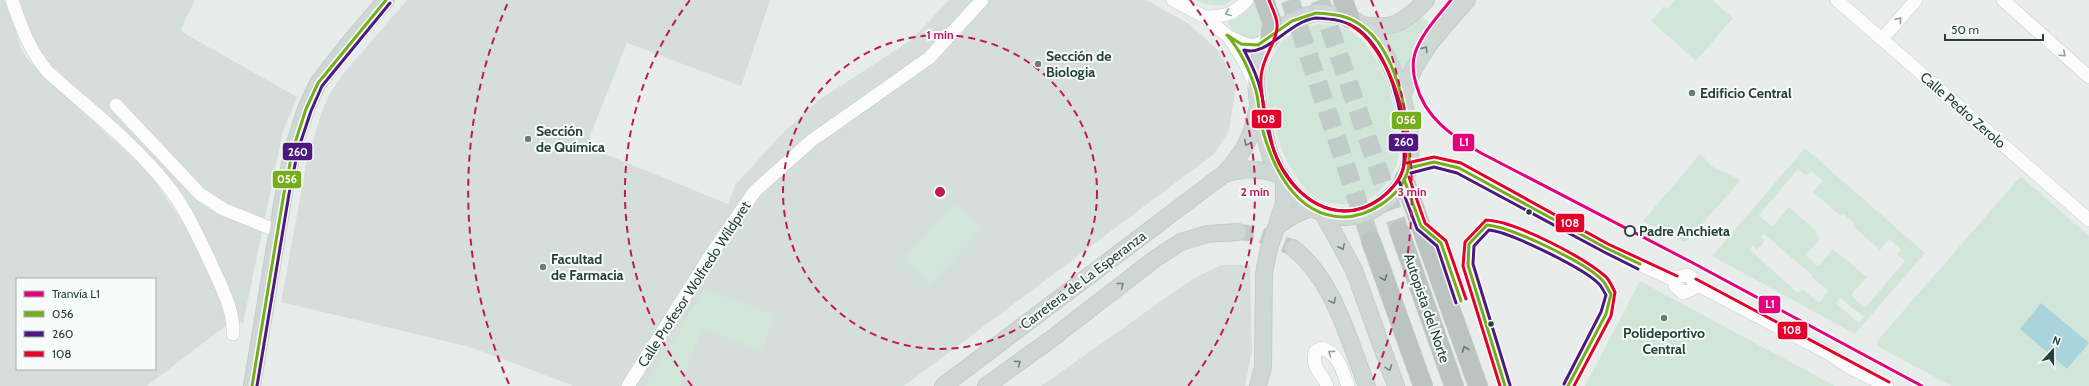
<svg xmlns="http://www.w3.org/2000/svg" width="2089" height="386" viewBox="0 0 2089 386" font-family="Cabin,sans-serif">
	<rect width="100%" height="100%" fill="#e8edeb"/>
	<path fill="#d6dedb" fill-rule="evenodd" d="M 0,0 L 7,0 L 21,49 L 29,61 L 151,175 L 189,232 L 221,300 L 228,324 L 147,386 L 0,386 ZM 17,279 L 155,279 L 155,369 L 17,369 Z
		M 17,0 L 195,0 L 181,29 L 182,32 L 297,97 L 283,131 L 243,324 L 237,320 L 197,225 L 168,176 L 154,160 L 47,61 L 33,42 Z
		M 407,0 L 770,0 L 741,86 L 627,43 L 586,146 L 728,204 L 735,185 L 783,133 L 816,102 L 911,40 L 949,0 L 1146,0 L 1189,24 L 1219,51 L 1236,86 L 1229,131 L 1214,154 L 904,386 L 574,386 L 470,347 L 281,302 L 307,160 L 321,114 L 329,95 L 344,73 Z
		M 1221,265 L 1250,265 L 1252,351 L 1245,386 L 1041,386 L 1191,280 Z"/>
	<path fill="#d1e6d8" fill-rule="evenodd" d="M 1195,0 L 1233,0 C 1221,10 1207,5 1195,0 Z
		M 1675,0 L 1712,0 L 1733,18 L 1696,61 L 1651,21 L 1664,6 L 1667,9 Z
		M 1254,2 C 1261,11 1264,27 1258,37 C 1247,42 1232,34 1228,22 L 1238,18 Z
		M 1420,16 L 1436,27 L 1404,74 L 1383,35 L 1396,32 Z
		M 1318,24 C 1330,25 1344,26 1355,34 C 1386,59 1398,112 1399,150 C 1399,168 1389,183 1376,194 C 1365,203 1354,205 1340,204 C 1335,203 1327,204 1322,201 C 1287,186 1260,103 1268,68 C 1270,61 1275,51 1279,46 C 1288,33 1304,29 1318,24 Z
		M 1805,148 L 1925,253 L 1855,334 L 1712,256 ZM 1798,169 L 1806,176 L 1811,171 L 1823,181 L 1813,192 L 1841,216 L 1843,214 L 1854,223 L 1853,226 L 1880,250 L 1889,239 L 1901,249 L 1897,254 L 1905,261 L 1865,308 L 1851,295 L 1867,277 L 1833,249 L 1818,266 L 1806,255 L 1820,238 L 1815,233 L 1816,231 L 1789,207 L 1772,227 L 1759,215 ZM 1764,234 L 1813,276 L 1812,277 L 1828,291 L 1819,303 L 1802,289 L 1798,293 L 1750,250 L 1753,246 L 1757,250 L 1765,241 L 1761,237 ZM 1840,298 L 1864,317 L 1859,323 L 1836,303 Z
		M 1700,154 L 1713,167 L 1741,180 L 1688,240 L 1684,242 L 1643,221 Z
		M 2020,177 L 2023,178 L 2089,236 L 2089,386 L 1952,386 L 1877,346 L 1877,341 Z
		M 955,204 L 982,229 L 930,284 L 903,259 Z
		M 1640,281 L 1835,386 L 1585,386 Z
		M 704,289 L 775,315 L 761,351 L 702,328 L 680,386 L 645,386 Z"/>
	<path fill="#a9d4db" d="M 2041,303 L 2089,343 L 2067,369 L 2020,329 Z"/>
	<g fill="none" stroke-linecap="round" stroke-linejoin="round">
		<path stroke="#c1cbc8" stroke-width="16" stroke-dasharray="16 8" stroke-linecap="butt" d="M 1238,232 L 1258,234 L 1293,248"/>
		<path stroke="#c1cbc8" stroke-width="19" stroke-dasharray="19 10" stroke-linecap="butt" d="M 1290,0 L 1371,241
			M 1320,0 L 1399,230"/>
		<defs>
			<path id="minor" d="M 12,0 C 21,27 29,49 47,71 C 83,104 124,135 156,172 C 182,199 197,234 213,268 C 222,289 234,310 233,334
				M 1173,0 L 1205,17 L 1229,37 L 1247,45 L 1255,46 L 1270,38
				M 1837,0 L 2089,220
				M 2003,0 L 2089,77
				M 1205,17 C 1225,16 1233,15 1247,0
				M 1229,37 L 1247,66 L 1255,86
				M 1882,39 L 1916,0
				M 116,105 L 200,194 L 223,209 L 278,231
				M 1409,168 C 1431,160 1436,160 1459,168 L 1606,248 L 1675,281
				M 1694,283 L 1692,289 L 1683,293 L 1675,286 L 1675,281 L 1678,277 L 1688,275 L 1692,278 L 1694,283 L 1828,353 L 1847,366 L 1887,386
				M 628,386 L 712,253 L 755,191 L 811,141 L 929,58 L 982,0
				M 1327,386 C 1321,370 1312,371 1315,352 L 1322,348 C 1339,354 1342,370 1348,386"/>
			<path id="major" d="M 1316,13 C 1332,13 1349,15 1362,25 C 1393,47 1419,134 1408,170 C 1401,191 1378,212 1356,216 C 1316,223 1283,190 1270,154 C 1267,145 1265,135 1263,125 C 1257,103 1252,76 1261,54 C 1270,30 1293,18 1316,13 Z
				M 1362,25 C 1394,30 1405,22 1426,0
				M 1402,96 C 1417,54 1438,33 1467,0
				M 1224,174 C 1245,168 1260,168 1281,175
				M 1323,213 L 1354,270 L 1396,386
				M 1276,227 L 1292,216 L 1310,208
				M 1293,248 C 1334,280 1348,339 1367,386
				M 252,386 L 284,193 L 293,149 L 306,109 L 318,83 L 350,42 L 386,0
				M 943,386 L 1224,174 C 1245,151 1251,139 1257,110
				M 986,386 L 1050,340 L 1156,258 L 1181,242 L 1207,234 L 1238,232
				M 1258,386 L 1263,367 L 1264,274 L 1268,252 L 1284,203 L 1284,180"/>
			<path id="highway" d="M 1264,0 L 1272,22 L 1270,38
				M 1343,0 L 1350,19
				M 1404,179 L 1478,386
				M 1399,230 L 1454,386
				M 1371,241 L 1423,386"/>
		</defs>
		<use href="#minor" stroke="#c5cac8" stroke-width="14"/>
		<use href="#major" stroke="#c3ccc9" stroke-width="18"/>
		<use href="#highway" stroke="#c3ccc9" stroke-width="20"/>
		<use href="#minor" stroke="#fcfcfc" stroke-width="13"/>
		<use href="#major" stroke="#cfd7d5" stroke-width="16"/>
		<use href="#highway" stroke="#bcc4c2" stroke-width="19"/>
		<defs>
			<path id="bus-1" d="M 1316,13 C 1333,14 1348,15 1362,26 C 1395,50 1408,111 1409,149 C 1409,157 1410,166 1407,173 C 1399,198 1368,217 1343,217 C 1294,216 1271,164 1261,124 C 1259,113 1259,102 1256,91 C 1250,71 1241,51 1227,35 L 1241,44 L 1258,45 L 1292,21 Z
				M 1409,168 L 1434,162 L 1459,168 L 1606,248 L 1640,264
				M 1404,179 L 1421,226 L 1441,243 L 1461,301
				M 252,386 L 284,193 L 293,149 L 306,109 L 318,83 L 386,0
				M 1505,386 L 1468,265 L 1469,244 L 1487,225 C 1511,227 1587,263 1603,281 C 1606,284 1608,290 1611,294 L 1606,314 L 1568,386"/>
			<path id="bus-2" d="M 1316,18 C 1332,19 1346,20 1359,30 C 1390,54 1403,111 1404,148 C 1404,156 1405,165 1402,172 C 1398,183 1390,191 1381,198 C 1348,223 1310,209 1288,177 C 1274,159 1268,135 1264,112 C 1263,106 1263,98 1261,92 C 1258,77 1251,63 1244,50 C 1268,57 1287,22 1316,18 Z
				M 1411,173 L 1434,167 L 1457,173 L 1604,252 L 1638,269
				M 1399,181 L 1417,229 L 1437,246 L 1456,303
				M 1510,385 L 1473,264 L 1474,246 L 1489,230 C 1510,232 1585,269 1599,284 C 1602,287 1604,292 1606,295 L 1601,312 L 1564,384
				M 257,386 L 289,194 L 298,150 L 311,111 L 322,86 L 390,3"/>
			<path id="bus-3" d="M 1269,0 C 1272,8 1276,15 1277,23 C 1279,40 1262,56 1261,77 C 1260,92 1264,107 1267,122 C 1270,132 1271,142 1274,151 C 1286,185 1317,217 1355,210 C 1373,207 1391,193 1400,177 C 1420,137 1388,42 1348,24
				M 1407,163 L 1434,157 L 1461,163 L 1608,244 L 1677,276
				M 1409,177 L 1425,223 L 1446,241 L 1466,299
				M 1696,279 L 1889,382
				M 1500,386 L 1463,266 L 1465,242 L 1486,220 C 1515,221 1583,257 1605,276 C 1610,280 1612,287 1615,292 L 1611,316 L 1574,386"/>
		</defs>
		<use href="#bus-1" stroke="#f7fbf9" stroke-width="6"/>
		<use href="#bus-2" stroke="#f7fbf9" stroke-width="6"/>
		<use href="#bus-3" stroke="#f7fbf9" stroke-width="6"/>
		<use href="#bus-1" stroke="#75ad1c" stroke-width="3"/>
		<use href="#bus-2" stroke="#4f1780" stroke-width="3"/>
		<use href="#bus-3" stroke="#e4002b" stroke-width="3"/>
		<defs>
			<path id="tram-1" d="M 1451,0 C 1438,16 1422,33 1415,53 C 1412,63 1413,74 1416,84 C 1425,118 1452,136 1481,153 L 1693,263 L 1922,386"/>
		</defs>
		<use href="#tram-1" stroke="#f7fbf9" stroke-width="6"/>
		<use href="#tram-1" stroke="#e5007d" stroke-width="3"/>
	</g>
	<defs><path id="oneway-chevron" d="M-2-3.5L2.5 0L-2 3.5" fill="none" stroke-width="1.6" stroke-linecap="round" stroke-linejoin="round"/></defs>
	<g stroke="#909f9b">
		<use href="#oneway-chevron" transform="translate(1228 13) rotate(159)"/>
		<use href="#oneway-chevron" transform="translate(1899 20) rotate(-50)"/>
		<use href="#oneway-chevron" transform="translate(2063 54) rotate(42)"/>
		<use href="#oneway-chevron" transform="translate(1331 353) rotate(-144)"/>
	</g>
	<g stroke="#718580">
		<use href="#oneway-chevron" transform="translate(1425 49) rotate(-55)"/>
		<use href="#oneway-chevron" transform="translate(1247 143) rotate(117)"/>
		<use href="#oneway-chevron" transform="translate(1342 247) rotate(64)"/>
		<use href="#oneway-chevron" transform="translate(1121 285) rotate(-38)"/>
		<use href="#oneway-chevron" transform="translate(1333 301) rotate(63)"/>
		<use href="#oneway-chevron" transform="translate(1018 363) rotate(-36)"/>
		<use href="#oneway-chevron" transform="translate(1389 368) rotate(70)"/>
	</g>
	<g stroke="#617670">
		<use href="#oneway-chevron" transform="translate(1384 278) rotate(70)"/>
		<use href="#oneway-chevron" transform="translate(1465 349) rotate(-110)"/>
	</g>
	<g fill="none" stroke="#c2185b" stroke-width="2" stroke-dasharray="7 5">
		<circle cx="940" cy="192" r="157"/>
		<path d="M692 386A315 315 0 0 1 690 0M1190 0A315 315 0 0 1 1188 386"/>
		<path d="M509 384A472 472 0 0 1 509 0M1371 0A472 472 0 0 1 1371 384"/>
	</g>
	<g fill="#697e78" stroke="#f7fbf9" stroke-width="1.5">
		<circle cx="1038" cy="64" r="4"/>
		<circle cx="1692" cy="93" r="4"/>
		<circle cx="528" cy="139" r="4"/>
		<circle cx="543" cy="267" r="4"/>
		<circle cx="1664" cy="318" r="4"/>
	</g>
	<g fill="#24423a" stroke="#f7fbf9" stroke-width="1.5">
		<circle cx="1529" cy="212" r="3.5"/>
		<circle cx="1491" cy="324" r="3.5"/>
	</g>
	<circle fill="#f7fbf9" stroke="#24423a" stroke-width="2" cx="1630" cy="231" r="5"/>
	<g text-anchor="middle" dominant-baseline="central" stroke-width="4" stroke-linejoin="round" paint-order="stroke">
		<g font-size="14" font-weight="bold" fill="#24423a" stroke="#f7fbf9" text-anchor="start">
			<text x="1046" y="56">Sección de<tspan x="1046" dy="16">Biologia</tspan></text>
			<text x="1700" y="93">Edificio Central</text>
			<text x="536" y="131">Sección<tspan x="536" dy="16">de Química</tspan></text>
			<text x="551" y="259">Facultad<tspan x="551" dy="16">de Farmacia</tspan></text>
			<text x="1664" y="333" text-anchor="middle">Polideportivo<tspan x="1664" dy="16">Central</tspan></text>
		</g>
		<g font-size="14" fill="#24423a" stroke="#f7fbf9">
			<text transform="translate(1963 110) rotate(41)">Calle Pedro Zerolo</text>
			<text transform="translate(1083 280) rotate(-37)">Carretera de La Esperanza</text>
			<text transform="translate(694 284) rotate(-57)">Calle Profesor Wolfredo Wildpret</text>
			<text transform="translate(1427 308) rotate(71)">Autopista del Norte</text>
		</g>
		<g font-size="14" font-weight="bold" fill="#24423a" stroke="#f7fbf9" text-anchor="start">
			<text x="1639" y="231">Padre Anchieta</text>
		</g>
	</g>
	<circle cx="940" cy="192" r="6" fill="#c2185b" stroke="#f7fbf9" stroke-width="2"/>
	<g font-size="12" text-anchor="middle" font-weight="bold" fill="#c2185b" stroke="#f7fbf9" stroke-width="4" stroke-linejoin="round" paint-order="stroke">
		<text x="940" y="39">1 min</text>
		<text x="1255" y="196">2 min</text>
		<text x="1412" y="196">3 min</text>
	</g>
	<g stroke="#f7fbf9" stroke-width="1.5">
		<rect x="1251" y="109" width="31" height="20" rx="4" fill="#e4002b"/>
		<rect x="1391" y="111" width="31" height="19" rx="4" fill="#75ad1c"/>
		<rect x="1388" y="133" width="31" height="19" rx="4" fill="#4f1780"/>
		<rect x="1452" y="133" width="23" height="19" rx="4" fill="#e5007d"/>
		<rect x="282" y="142" width="31" height="19" rx="4" fill="#4f1780"/>
		<rect x="272" y="170" width="30" height="19" rx="4" fill="#75ad1c"/>
		<rect x="1555" y="213" width="30" height="20" rx="4" fill="#e4002b"/>
		<rect x="1758" y="295" width="23" height="19" rx="4" fill="#e5007d"/>
		<rect x="1777" y="321" width="31" height="19" rx="4" fill="#e4002b"/>
	</g>
	<g font-size="11" text-anchor="middle" font-weight="bold" fill="#fff">
		<text x="1266" y="123">108</text>
		<text x="1406" y="124">056</text>
		<text x="1404" y="146">260</text>
		<text x="1464" y="146">L1</text>
		<text x="298" y="156">260</text>
		<text x="287" y="183">056</text>
		<text x="1570" y="227">108</text>
		<text x="1770" y="308">L1</text>
		<text x="1792" y="334">108</text>
	</g>
	<rect x="16" y="278" width="140" height="92" fill="#f7fbf9" stroke="#a3b1ad"/>
	<rect x="24" y="291" width="20" height="6" fill="#e5007d" stroke="#a3b1ad"/>
	<text x="52" y="298" font-size="12" fill="#24423a">Tranvía L1</text>
	<rect x="24" y="311" width="20" height="6" fill="#75ad1c" stroke="#a3b1ad"/>
	<text x="52" y="318" font-size="12" fill="#24423a">056</text>
	<rect x="24" y="331" width="20" height="6" fill="#4f1780" stroke="#a3b1ad"/>
	<text x="52" y="338" font-size="12" fill="#24423a">260</text>
	<rect x="24" y="351" width="20" height="6" fill="#e4002b" stroke="#a3b1ad"/>
	<text x="52" y="358" font-size="12" fill="#24423a">108</text>
	<g transform="translate(2053 350) rotate(21)" stroke="#f7fbf9" stroke-width="3" paint-order="stroke">
	<path d="M0-3L7 15L0 10L-7 15Z" fill="#24423a"/>
	<text y="-6" font-size="11" font-weight="bold" text-anchor="middle" fill="#24423a">N</text>
	</g>
	<path d="M1945 34v6h98v-6" fill="none" stroke="#24423a" stroke-width="2"/>
	<text x="1951" y="34" font-size="12" fill="#24423a" stroke="#f7fbf9" stroke-width="3" paint-order="stroke">50 m</text>
</svg>
